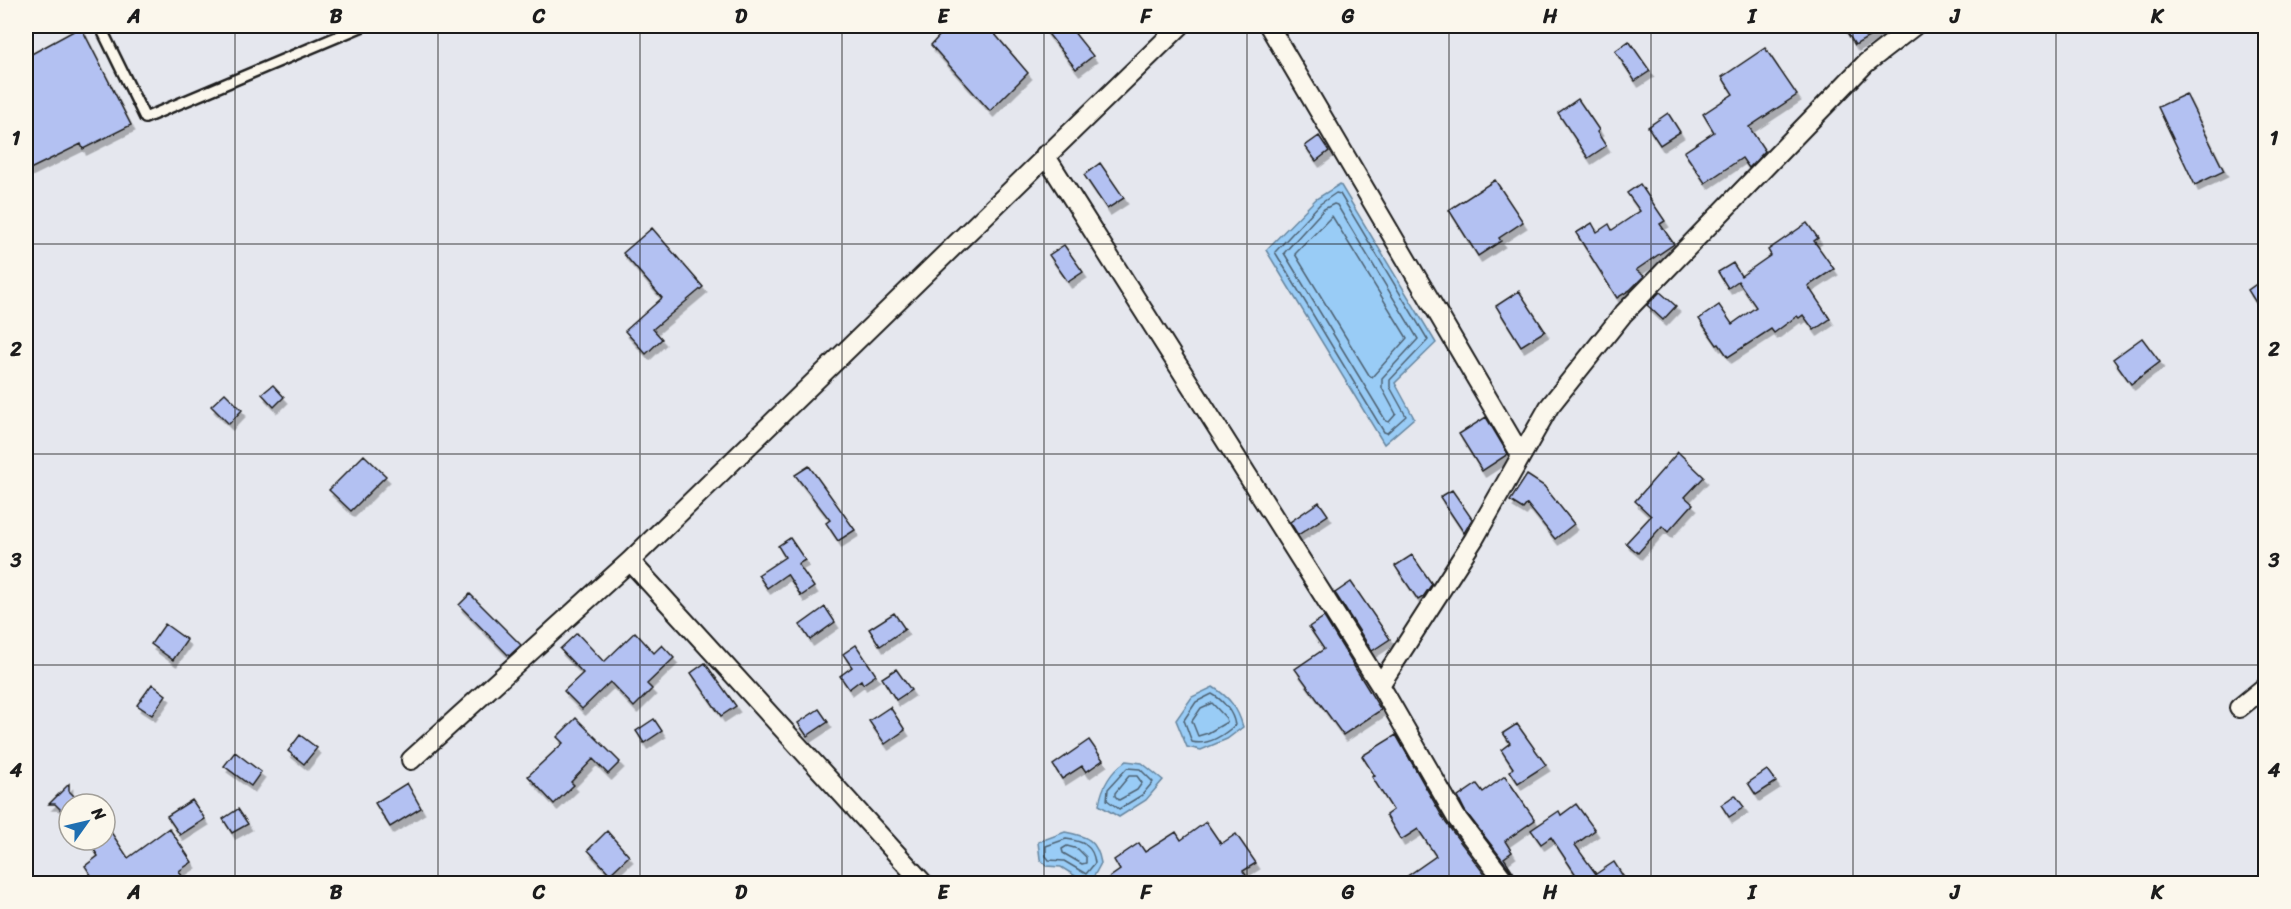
<svg xmlns="http://www.w3.org/2000/svg" width="2291" height="909" viewBox="0 0 2291 909" font-family="Sriracha,sans-serif">
	<defs>
		<filter id="shadow"><feDropShadow dx="3.5" dy="6" stdDeviation="0" flood-color="#0004"/></filter>
	</defs>
	<rect width="100%" height="100%" fill="#e5e7ee"/>
	<filter id="ink" filterUnits="userSpaceOnUse"><feTurbulence type="fractalNoise" baseFrequency=".0167" numOctaves="2"/><feDisplacementMap in="SourceGraphic" scale="12" xChannelSelector="R" yChannelSelector="G"/><feConvolveMatrix kernelMatrix="1 2 1 2 8 2 1 2 1" color-interpolation-filters="sRGB"/></filter>
	<g filter="url(#ink)">
		<path fill="#99ccf6" stroke="#67869f" stroke-width="1.5" d="M 1340,184 L 1436,343 L 1395,383 L 1414,418 L 1384,444 L 1266,250 L 1316,199 Z
			M 1213,687 C 1229,697 1238,708 1243,727 L 1227,739 L 1201,750 L 1187,747 L 1176,720 L 1192,697 Z
			M 1126,761 L 1142,763 L 1163,780 L 1146,800 L 1119,817 L 1099,805 C 1102,786 1110,772 1126,761 Z
			M 1065,832 C 1087,836 1097,840 1101,863 L 1094,876 L 1085,882 L 1061,867 L 1046,866 L 1040,859 L 1038,842 Z"/>
		<g fill="none" stroke-linecap="round" stroke-linejoin="round">
			<path stroke="#4e6273" stroke-width="1.5" d="M 1336,193 L 1340,194 L 1428,340 L 1390,380 L 1390,387 L 1406,416 L 1387,433 L 1384,432 L 1275,252 L 1320,204 Z
				M 1334,204 L 1337,205 L 1418,339 L 1382,378 L 1382,388 L 1396,414 L 1389,422 L 1386,421 L 1284,253 L 1324,209 Z
				M 1332,216 L 1407,338 L 1372,377 L 1369,375 L 1295,254 Z
				M 1212,694 C 1223,700 1233,712 1235,725 C 1224,735 1208,746 1192,742 L 1184,720 L 1196,702 Z
				M 1212,703 L 1226,718 L 1227,722 L 1208,733 L 1198,736 L 1192,721 L 1201,708 Z
				M 1127,768 L 1140,769 L 1153,782 L 1142,795 L 1119,809 L 1107,800 L 1108,789 Z
				M 1129,776 L 1137,776 L 1142,783 L 1137,790 L 1119,800 L 1115,796 L 1115,793 Z
				M 1066,839 C 1082,841 1093,845 1095,863 L 1086,874 L 1064,861 L 1049,860 L 1046,856 L 1046,846 Z
				M 1067,846 L 1078,849 L 1086,857 L 1086,863 L 1082,864 L 1063,853 L 1062,849 Z"/>
		</g>
		<path fill="#b3c1f2" stroke="#1c1c1c" stroke-width="1.5" filter="url(#shadow)" d="M 948,26 L 988,26 L 1028,73 L 990,111 L 931,45 Z
			M 1042,26 L 1069,26 L 1093,56 L 1076,69 Z
			M 1843,26 L 1888,26 L 1855,45 Z
			M 81,27 L 131,125 L 83,149 L 81,144 L 26,171 L 26,57 Z
			M 1629,41 L 1650,71 L 1635,81 L 1615,51 Z
			M 1765,48 L 1797,95 L 1749,127 L 1765,151 L 1749,168 L 1742,158 L 1705,183 L 1684,152 L 1714,132 L 1703,114 L 1733,94 L 1722,77 Z
			M 2186,94 L 2224,171 L 2195,185 L 2158,107 Z
			M 1578,99 L 1599,130 L 1597,132 L 1606,146 L 1588,158 L 1558,113 Z
			M 1668,113 L 1680,132 L 1660,145 L 1648,127 Z
			M 1319,136 L 1329,151 L 1316,161 L 1305,146 Z
			M 1100,163 L 1124,198 L 1107,209 L 1084,175 Z
			M 1495,180 L 1523,222 L 1499,238 L 1501,241 L 1478,256 L 1449,210 Z
			M 1640,184 L 1665,221 L 1660,224 L 1674,244 L 1636,270 L 1644,276 L 1630,290 L 1617,298 L 1576,233 L 1592,223 L 1597,232 L 1609,224 L 1612,230 L 1640,211 L 1627,193 Z
			M 1807,223 L 1818,238 L 1814,241 L 1834,269 L 1808,286 L 1830,319 L 1814,330 L 1803,315 L 1799,318 L 1797,316 L 1774,333 L 1771,329 L 1728,357 L 1719,344 L 1717,345 L 1699,319 L 1719,305 L 1732,324 L 1756,307 L 1738,281 L 1728,288 L 1718,272 L 1733,263 L 1741,276 L 1771,255 L 1768,250 Z
			M 652,228 L 703,287 L 653,329 L 662,339 L 646,354 L 625,331 L 662,298 L 623,253 Z
			M 1064,245 L 1083,272 L 1068,282 L 1049,255 Z
			M 2265,278 L 2265,317 L 2248,290 Z
			M 1519,291 L 1545,331 L 1521,346 L 1496,306 Z
			M 1660,292 L 1676,306 L 1663,320 L 1647,305 Z
			M 2142,338 L 2160,362 L 2131,384 L 2113,359 Z
			M 273,385 L 284,397 L 274,407 L 262,394 Z
			M 225,393 L 242,410 L 229,424 L 211,406 Z
			M 1486,417 L 1508,454 L 1482,471 L 1459,434 Z
			M 1678,452 L 1704,477 L 1685,497 L 1693,504 L 1668,532 L 1662,526 L 1638,553 L 1626,543 L 1651,516 L 1635,501 Z
			M 364,455 L 386,476 L 351,511 L 329,490 Z
			M 809,466 L 855,530 L 838,541 L 826,523 L 830,520 L 795,475 Z
			M 1527,475 L 1544,486 L 1574,524 L 1555,539 L 1527,504 L 1523,509 L 1510,501 Z
			M 1452,490 L 1472,519 L 1464,533 L 1440,497 Z
			M 1319,502 L 1328,515 L 1298,535 L 1290,522 Z
			M 790,538 L 805,560 L 798,564 L 814,587 L 801,596 L 787,574 L 767,588 L 758,575 L 785,557 L 778,546 Z
			M 1412,555 L 1432,584 L 1423,597 L 1418,600 L 1395,566 Z
			M 1351,582 L 1390,639 L 1372,651 L 1335,593 Z
			M 470,594 L 521,645 L 509,656 L 459,605 Z
			M 825,607 L 835,622 L 810,640 L 800,625 Z
			M 894,613 L 905,629 L 880,646 L 869,629 Z
			M 1324,617 L 1381,710 L 1343,735 L 1295,669 L 1324,649 L 1309,627 Z
			M 165,624 L 187,640 L 173,660 L 151,644 Z
			M 635,632 L 654,653 L 662,645 L 674,658 L 647,684 L 652,689 L 634,707 L 610,682 L 582,709 L 564,691 L 583,673 L 560,649 L 577,633 L 604,662 Z
			M 856,645 L 876,675 L 863,684 L 861,680 L 849,689 L 840,676 L 852,667 L 843,654 Z
			M 705,663 L 736,706 L 721,716 L 691,673 Z
			M 896,669 L 911,690 L 896,700 L 882,678 Z
			M 152,684 L 166,695 L 152,715 L 137,705 Z
			M 890,707 L 905,730 L 885,744 L 869,721 Z
			M 819,709 L 828,722 L 807,736 L 798,723 Z
			M 576,718 L 620,762 L 608,774 L 593,759 L 571,782 L 574,785 L 554,804 L 528,776 L 563,743 L 557,737 Z
			M 654,719 L 662,731 L 644,743 L 636,731 Z
			M 1517,724 L 1546,765 L 1518,783 L 1510,771 L 1513,768 L 1501,750 L 1510,743 L 1503,733 Z
			M 300,735 L 317,748 L 304,764 L 288,751 Z
			M 1396,735 L 1446,823 L 1492,884 L 1396,884 L 1436,856 L 1418,829 L 1401,840 L 1386,815 L 1393,810 L 1372,777 L 1375,776 L 1362,756 Z
			M 1089,740 L 1103,760 L 1086,772 L 1082,766 L 1062,779 L 1053,765 Z
			M 235,752 L 261,772 L 251,786 L 224,766 Z
			M 1767,770 L 1776,782 L 1756,795 L 1748,783 Z
			M 1505,776 L 1535,820 L 1505,841 L 1512,852 L 1504,858 L 1521,884 L 1518,884 L 1516,877 L 1465,811 L 1458,797 L 1477,784 L 1483,792 Z
			M 407,783 L 421,808 L 390,827 L 375,803 Z
			M 69,784 L 69,791 L 82,804 L 69,804 L 69,818 L 55,804 L 49,804 Z
			M 1735,795 L 1744,807 L 1729,817 L 1721,805 Z
			M 192,800 L 205,819 L 180,835 L 167,816 Z
			M 1576,804 L 1595,830 L 1575,845 L 1596,874 L 1614,862 L 1628,884 L 1582,884 L 1551,837 L 1541,844 L 1531,830 L 1559,811 L 1561,815 Z
			M 238,809 L 248,824 L 232,833 L 223,819 Z
			M 1206,822 L 1221,844 L 1236,834 L 1256,863 L 1243,871 L 1252,884 L 1100,884 L 1120,870 L 1114,860 L 1139,843 L 1145,852 L 1176,832 L 1181,840 Z
			M 169,828 L 192,862 L 179,871 L 182,876 L 172,884 L 97,884 L 85,866 L 98,856 L 91,845 L 99,840 L 105,840 L 105,836 L 111,832 L 128,858 Z
			M 607,831 L 629,856 L 610,874 L 588,850 Z"/>
		<g fill="none" stroke-linecap="round" stroke-linejoin="round">
			<defs>
				<path id="service" d="M 100,26 L 145,118 L 363,26"/>
				<path id="minor" d="M 1269,26 L 1521,455
					M 1045,155 L 1380,685 L 1456,817 L 1507,884
					M 1380,685 L 1474,539 L 1549,407 L 1624,313 L 1866,63 L 1914,26
					M 2239,708 L 2266,686
					M 411,760 L 630,561
					M 924,884 L 630,561 L 1180,26"/>
			</defs>
			<use href="#service" stroke="#1c1c1c" stroke-width="14"/>
			<use href="#minor" stroke="#1c1c1c" stroke-width="22"/>
			<use href="#service" stroke="#fbf7ec" stroke-width="9"/>
			<use href="#minor" stroke="#fbf7ec" stroke-width="18"/>
		</g>
	</g>
	<path fill="none" stroke="#1c1c1c" stroke-width="1.5" stroke-opacity="0.55" d="M 235,26 L 235,884M 438,26 L 438,884M 640,26 L 640,884M 842,26 L 842,884M 1044,26 L 1044,884M 1247,26 L 1247,884M 1449,26 L 1449,884M 1651,26 L 1651,884M 1853,26 L 1853,884M 2056,26 L 2056,884M 26,244 L 2266,244M 26,454 L 2266,454M 26,665 L 2266,665"/>
	<rect width="2291" height="909" fill="none" stroke="#fbf7ec" stroke-width="66"/>
	<g transform="translate(87 822) rotate(56)"><circle r="28" fill="#fbf7ec" stroke="#a29f99" stroke-width="1.5"/>
	<path d="M0-4.5L10 22L0 15L-10 22Z" fill="#1f6fb2"/>
	<text y="-9" font-size="16" font-weight="bold" text-anchor="middle" fill="#1c1c1c">N</text>
	</g>
	<rect x="33" y="33" width="2225" height="843" fill="none" stroke="#1c1c1c" stroke-width="2"/>
	<g font-size="20" text-anchor="middle" font-weight="bold" fill="#1c1c1c">
		<text x="134" y="23">A</text>
		<text x="336" y="23">B</text>
		<text x="539" y="23">C</text>
		<text x="741" y="23">D</text>
		<text x="943" y="23">E</text>
		<text x="1146" y="23">F</text>
		<text x="1348" y="23">G</text>
		<text x="1550" y="23">H</text>
		<text x="1752" y="23">I</text>
		<text x="1955" y="23">J</text>
		<text x="2157" y="23">K</text>
		<text x="16" y="145">1</text>
		<text x="2274" y="145">1</text>
		<text x="16" y="356">2</text>
		<text x="2274" y="356">2</text>
		<text x="16" y="567">3</text>
		<text x="2274" y="567">3</text>
		<text x="16" y="777">4</text>
		<text x="2274" y="777">4</text>
		<text x="134" y="899">A</text>
		<text x="336" y="899">B</text>
		<text x="539" y="899">C</text>
		<text x="741" y="899">D</text>
		<text x="943" y="899">E</text>
		<text x="1146" y="899">F</text>
		<text x="1348" y="899">G</text>
		<text x="1550" y="899">H</text>
		<text x="1752" y="899">I</text>
		<text x="1955" y="899">J</text>
		<text x="2157" y="899">K</text>
	</g>
</svg>
